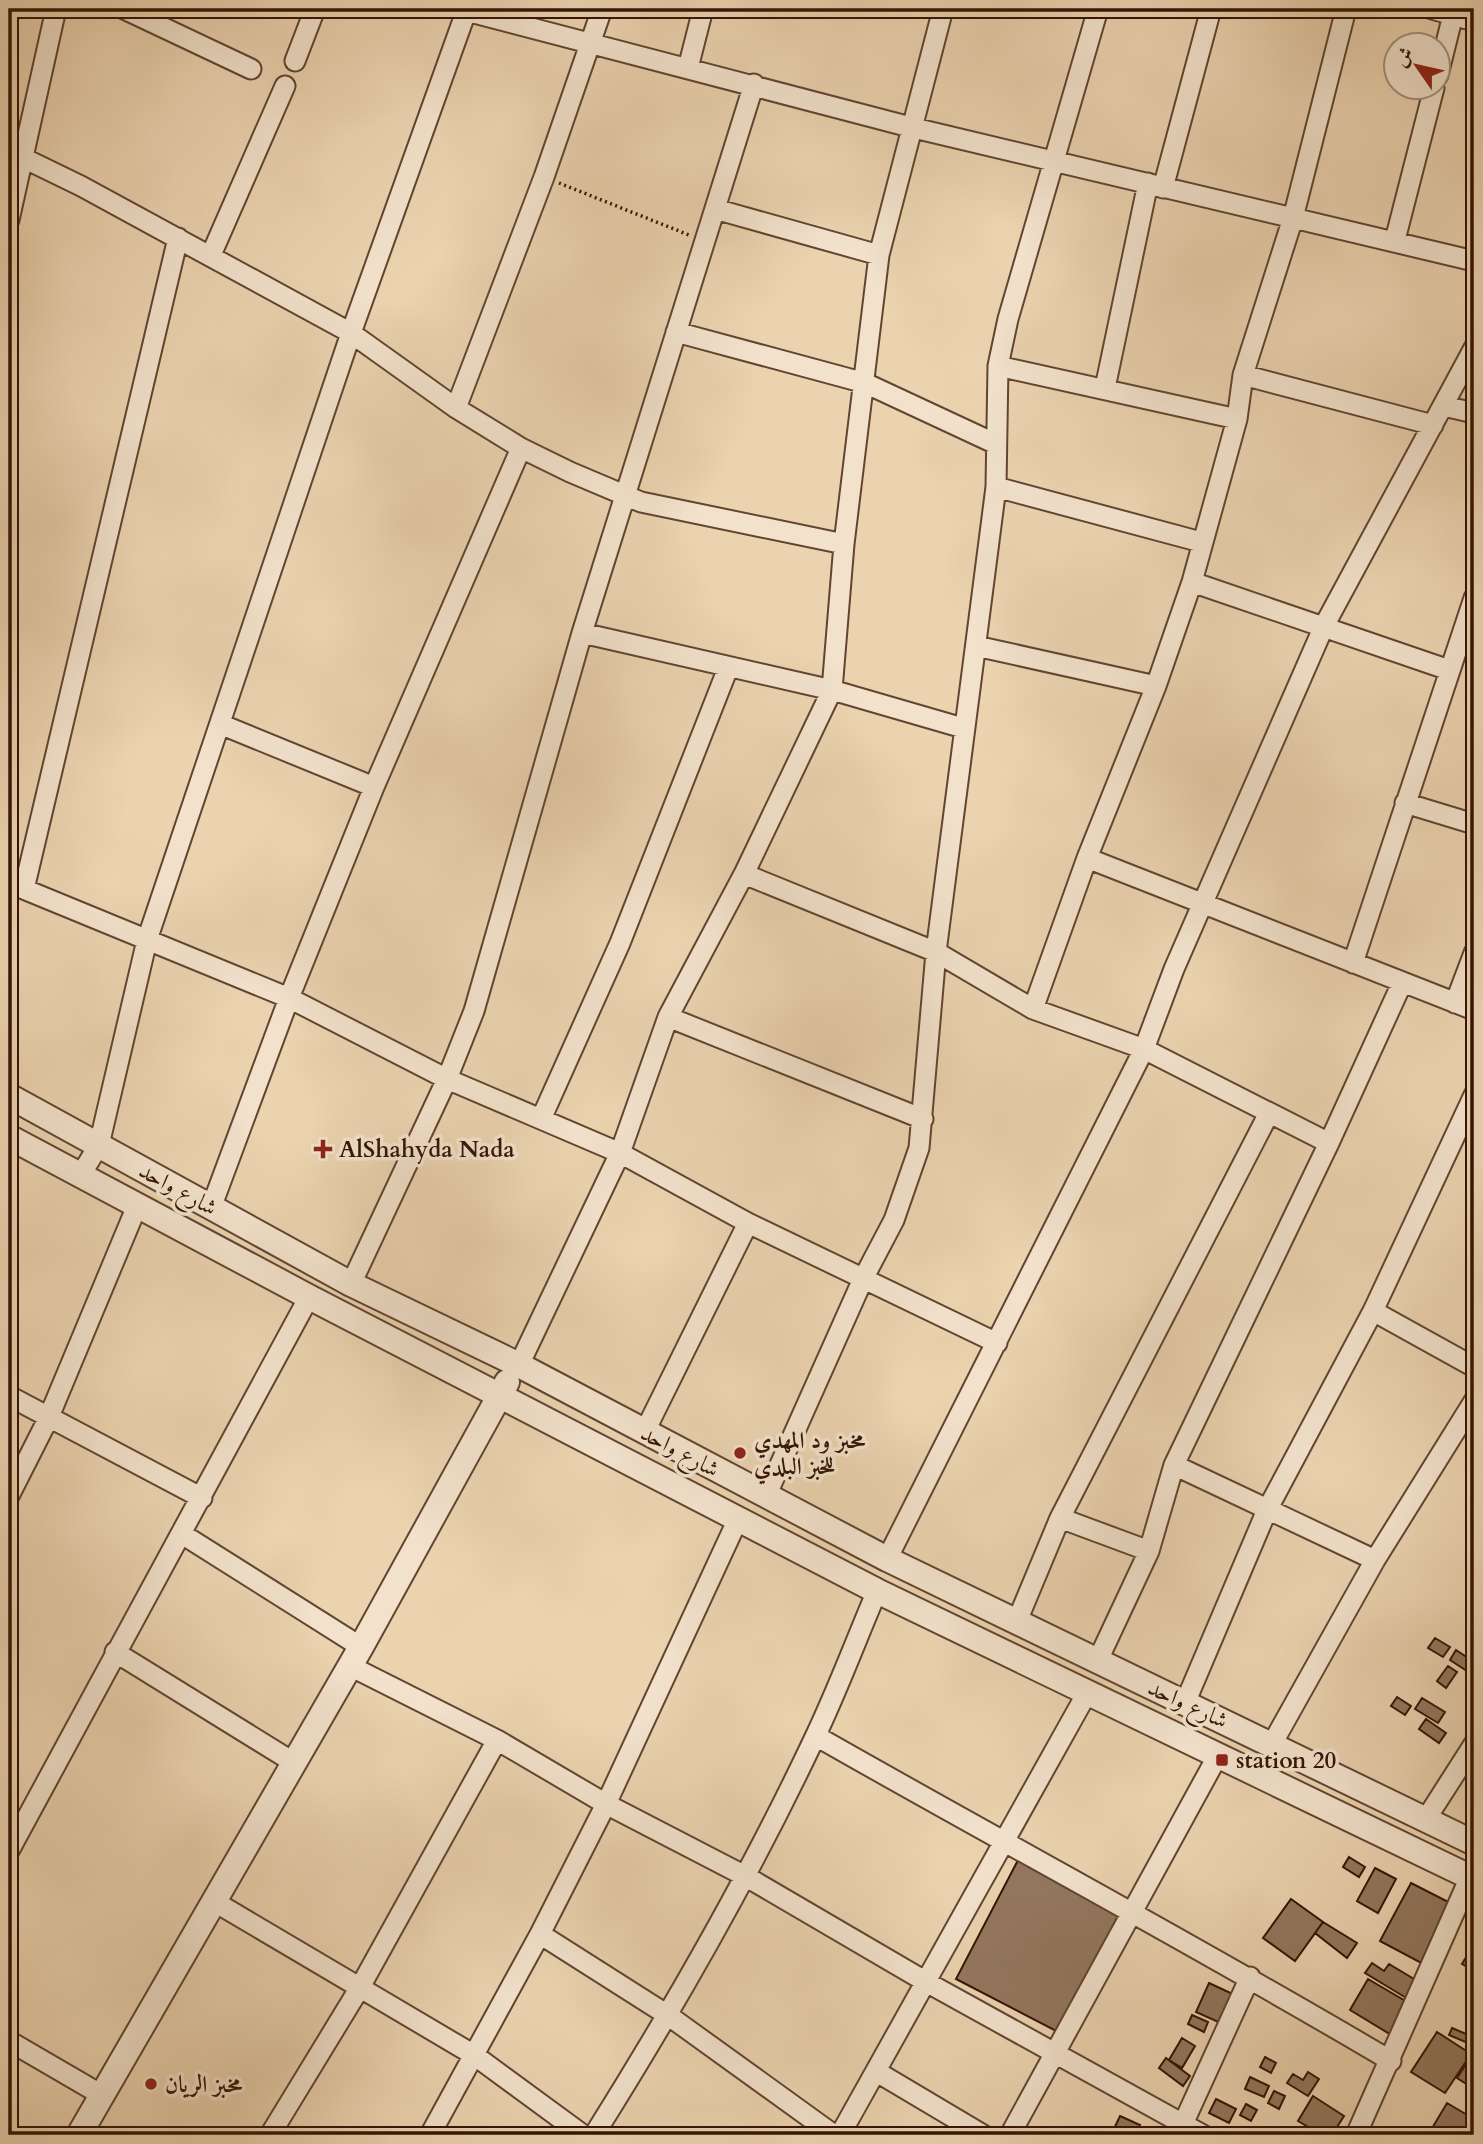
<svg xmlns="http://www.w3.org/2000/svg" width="1483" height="2144" viewBox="0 0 1483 2144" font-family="Cardo,Amiri,serif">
	<rect width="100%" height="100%" fill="#ebd3b0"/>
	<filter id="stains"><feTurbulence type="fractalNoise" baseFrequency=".00286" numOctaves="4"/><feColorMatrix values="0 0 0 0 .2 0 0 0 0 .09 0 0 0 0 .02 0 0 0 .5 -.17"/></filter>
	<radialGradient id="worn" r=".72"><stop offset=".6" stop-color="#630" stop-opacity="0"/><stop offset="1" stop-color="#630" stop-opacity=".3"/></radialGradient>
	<path fill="#93775e" stroke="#341405" stroke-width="2" d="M 1435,1638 L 1450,1647 L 1443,1657 L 1428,1648 Z
		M 1456,1650 L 1474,1662 L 1470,1673 L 1450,1660 Z
		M 1448,1666 L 1457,1672 L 1446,1688 L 1437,1681 Z
		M 1397,1697 L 1411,1706 L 1405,1715 L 1391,1706 Z
		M 1422,1698 L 1445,1712 L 1438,1723 L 1415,1709 Z
		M 1426,1719 L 1446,1733 L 1439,1743 L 1419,1729 Z
		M 1349,1857 L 1365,1867 L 1359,1877 L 1343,1867 Z
		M 1018,1860 L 1122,1915 L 1060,2033 L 956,1979 Z
		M 1375,1868 L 1396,1879 L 1378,1913 L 1357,1901 Z
		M 1411,1883 L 1460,1908 L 1425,1965 L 1380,1941 Z
		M 1291,1899 L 1323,1922 L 1295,1961 L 1263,1938 Z
		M 1323,1922 L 1357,1943 L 1347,1958 L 1315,1933 Z
		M 1474,1944 L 1474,1971 L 1462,1964 Z
		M 1372,1963 L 1384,1971 L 1389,1964 L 1419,1982 L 1408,1999 L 1365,1973 Z
		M 1368,1979 L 1407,2002 L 1393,2036 L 1350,2010 Z
		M 1209,1983 L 1237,1996 L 1225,2025 L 1196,2012 Z
		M 1192,2015 L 1208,2022 L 1204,2032 L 1188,2024 Z
		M 1452,2028 L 1473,2037 L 1470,2044 L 1449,2035 Z
		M 1437,2032 L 1471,2054 L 1445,2093 L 1411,2072 Z
		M 1182,2038 L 1195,2046 L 1182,2068 L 1169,2060 Z
		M 1474,2052 L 1474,2089 L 1457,2078 Z
		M 1265,2057 L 1276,2063 L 1271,2073 L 1260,2067 Z
		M 1166,2058 L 1190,2076 L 1183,2086 L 1159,2068 Z
		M 1308,2072 L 1319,2079 L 1308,2096 L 1287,2083 L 1293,2074 L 1303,2080 Z
		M 1250,2077 L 1269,2086 L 1264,2097 L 1245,2089 Z
		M 1274,2091 L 1285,2096 L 1279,2109 L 1268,2103 Z
		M 1313,2096 L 1344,2116 L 1332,2135 L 1322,2135 L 1298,2121 Z
		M 1216,2099 L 1236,2109 L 1229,2123 L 1209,2113 Z
		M 1447,2103 L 1474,2119 L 1474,2135 L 1428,2135 Z
		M 1246,2104 L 1257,2110 L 1251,2121 L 1240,2115 Z
		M 1120,2116 L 1140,2125 L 1135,2135 L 1111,2135 Z"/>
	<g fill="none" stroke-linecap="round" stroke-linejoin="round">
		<defs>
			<path id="minor" d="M 124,9 L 251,69
				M 459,9 L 914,128 L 1474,261
				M 1432,9 L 1474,21
				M 295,61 L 315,9
				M 688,68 L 703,9
				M 1438,75 L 1453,15
				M 9,151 L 81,186 L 351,333 L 456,408 L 521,448 L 570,472 L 641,502 L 844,544
				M 1163,188 L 1211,9
				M 715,209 L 879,255
				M 9,220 L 56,9
				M 1395,240 L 1434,88
				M 211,255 L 285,86
				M 676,332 L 865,383 L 996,444
				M 998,366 L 1237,419
				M 1243,375 L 1433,425
				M 1105,388 L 1148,183
				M 1444,406 L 1474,413
				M 456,408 L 544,177 L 602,9
				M 996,487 L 1201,542
				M 1192,582 L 1449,670
				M 582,633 L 832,690 L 963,728
				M 976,646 L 1156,686
				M 220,724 L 374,787
				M 1405,803 L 1474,824
				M 1087,858 L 1474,1010
				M 744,874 L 936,952 L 1033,1009 L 1144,1049 L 1329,1143
				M 9,883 L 289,998 L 447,1079 L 620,1153 L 748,1223 L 997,1343
				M 24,889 L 178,238
				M 1353,963 L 1474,598
				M 1455,1003 L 1474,953
				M 1033,1009 L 1087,858 L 1156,686 L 1192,582 L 1237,419 L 1243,375 L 1293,218 L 1346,9
				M 668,1017 L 923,1119
				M 541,1119 L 620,943 L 728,668
				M 80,1176 L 99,1145 L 147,940 L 351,333 L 467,9
				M 211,1208 L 289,998 L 374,787 L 521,448
				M 351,1284 L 447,1079 L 474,1011 L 582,633 L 754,84
				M 1373,1311 L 1474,1367
				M 519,1365 L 620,1153 L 668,1017 L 744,874 L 832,690 L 844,544 L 879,255 L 943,9
				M 9,1396 L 202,1498
				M 644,1433 L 748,1223
				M 1174,1465 L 1375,1560
				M 9,1496 L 48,1419 L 137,1206
				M 766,1496 L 863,1279 L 894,1220 L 919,1148 L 936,952 L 996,487 L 998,366 L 1008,319 L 1098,9
				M 1060,1518 L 1149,1551
				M 182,1534 L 361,1647
				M 887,1559 L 1144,1049 L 1174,969 L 1324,626 L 1474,348
				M 1017,1621 L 1060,1518 L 1268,1115
				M 115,1652 L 293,1762
				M 1097,1662 L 1149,1551 L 1174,1465 L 1329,1143 L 1402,983
				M 350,1666 L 497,1740 L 606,1804 L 745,1876 L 928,1983 L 1203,2135
				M 1185,1703 L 1267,1510 L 1373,1311 L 1474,1095
				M 816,1736 C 1007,1845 1201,1948 1391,2061
				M 1272,1744 L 1375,1560 L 1474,1401
				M 1426,1819 L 1474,1744
				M 9,1851 L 309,1297
				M 215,1902 L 474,2055 L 583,2135
				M 540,1934 L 669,2016 L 834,2135
				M 9,2041 L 100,2094
				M 877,2072 L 983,2135
				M 1183,2124 L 1250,1977
				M 270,2135 L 359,1989 L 497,1740
				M 430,2135 L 540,1934 L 606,1804 L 738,1519
				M 594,2135 C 675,2006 750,1875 815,1737 C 838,1689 856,1640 877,1591
				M 840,2135 L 1087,1693
				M 1010,2135 L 1217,1757
				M 1356,2135 L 1470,1877"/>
			<path id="tertiary" d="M 9,1096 L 351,1284 L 519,1365 L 887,1559 L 1474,1843
				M 9,1137 L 309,1297 L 877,1591 L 1474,1879
				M 79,2135 L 361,1647 L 507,1382"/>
		</defs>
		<use href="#minor" stroke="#624430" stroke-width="23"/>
		<use href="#tertiary" stroke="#624430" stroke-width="28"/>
		<path stroke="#341405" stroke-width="3.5" stroke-dasharray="2 3.5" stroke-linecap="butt" d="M 559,183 L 689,235"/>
		<use href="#minor" stroke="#f2e2cc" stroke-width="19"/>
		<use href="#tertiary" stroke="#f2e2cc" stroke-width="24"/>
	</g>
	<g fill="#8f2418" stroke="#f2e2cc" stroke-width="2.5">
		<path d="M319.5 1138.5h7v7h7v7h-7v7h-7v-7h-7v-7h7z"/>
		<circle cx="740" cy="1453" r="7"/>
		<rect x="1215" y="1753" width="14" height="14" rx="3.5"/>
		<circle cx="151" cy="2084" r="7"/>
	</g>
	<g text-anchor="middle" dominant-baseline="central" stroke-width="7" stroke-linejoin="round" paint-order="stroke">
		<g font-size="23" font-weight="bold" fill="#341405" stroke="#f2e2cc" text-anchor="start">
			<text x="339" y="1149">AlShahyda Nada</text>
			<text x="754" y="1440">مخبز ود المهدي<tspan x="754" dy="26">للخبز البلدي</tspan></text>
			<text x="1236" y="1760">station 20</text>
			<text x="165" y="2084">مخبز الريان</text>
		</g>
		<g font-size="23" fill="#341405" stroke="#f2e2cc">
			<text transform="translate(178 1189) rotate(29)">شارع واحد</text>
			<text transform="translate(680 1451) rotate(28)">شارع واحد</text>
			<text transform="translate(1188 1704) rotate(25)">شارع واحد</text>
		</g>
	</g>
	<rect width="1483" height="2144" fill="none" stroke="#ebd3b0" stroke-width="35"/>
	<rect x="10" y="10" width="1462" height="2123" fill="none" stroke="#341405" stroke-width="3.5"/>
	<rect x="18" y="18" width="1448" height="2109" fill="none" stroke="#341405" stroke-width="2"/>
	<g transform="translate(1417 66) rotate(304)"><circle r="33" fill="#f2e2cc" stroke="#a6907c" stroke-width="2"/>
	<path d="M0-5L12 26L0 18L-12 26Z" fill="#8f2418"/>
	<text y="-10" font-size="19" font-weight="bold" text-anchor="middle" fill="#341405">ش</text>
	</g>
	<rect width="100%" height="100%" filter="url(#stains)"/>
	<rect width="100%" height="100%" fill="url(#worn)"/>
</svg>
